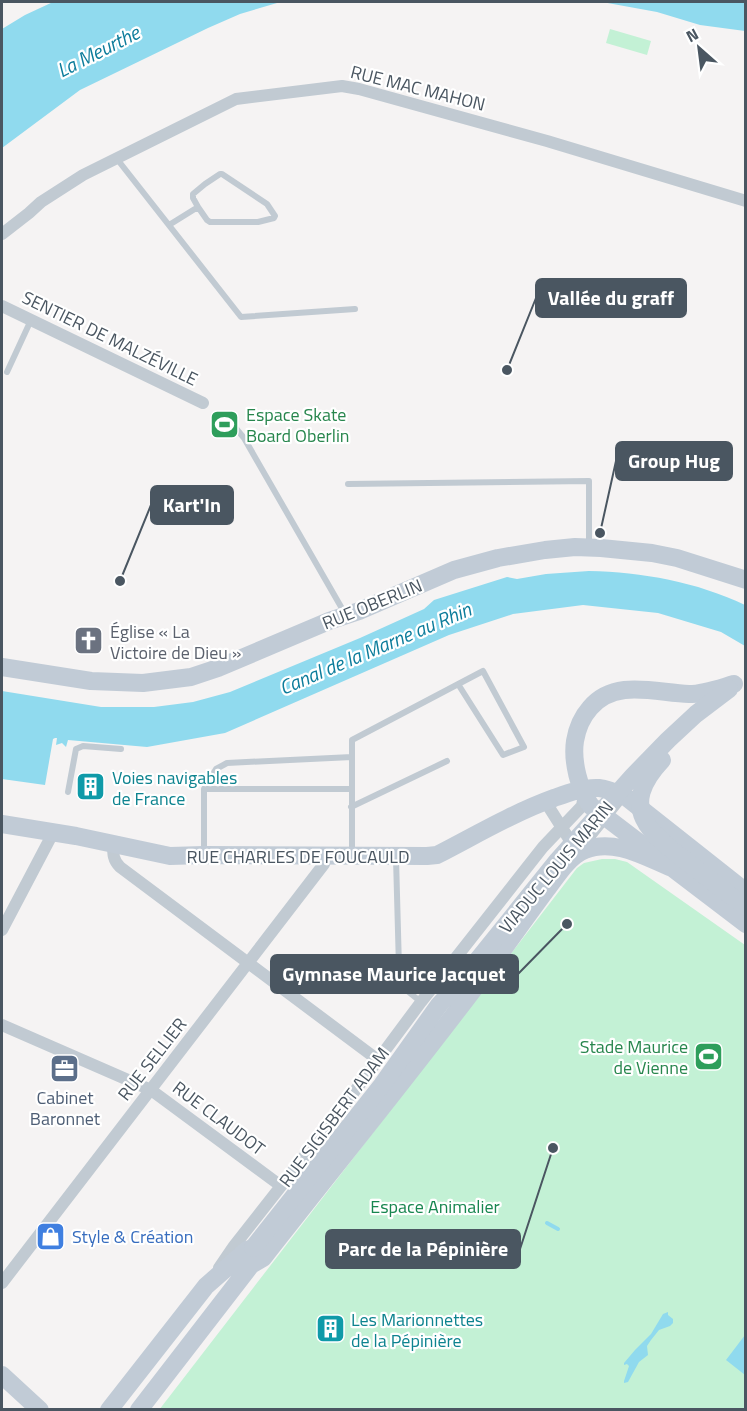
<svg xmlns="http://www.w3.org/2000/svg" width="747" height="1411" viewBox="0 0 747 1411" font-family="'Titillium Web',sans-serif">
	<rect width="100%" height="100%" fill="#f5f3f3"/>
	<path fill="#c3f1d5" d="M 610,29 L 651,41 L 647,55 L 606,43 Z
		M 602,859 L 615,859 L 627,862 L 745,945 L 745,1409 L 159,1410 L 577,868 L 584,863 Z"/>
	<path fill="#90daee" d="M 53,2 L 287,2 L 277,3 L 240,14 L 208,28 L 80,90 L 2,148 L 2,29 L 25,15 Z
		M 602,2 L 745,2 L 745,31 L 700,25 L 657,12 Z
		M 589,571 C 642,572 697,582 745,605 L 745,646 L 721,632 L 658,613 L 583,605 L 513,614 L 449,635 L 225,733 L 147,747 L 68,740 L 66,747 L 62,743 L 56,745 L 57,738 L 55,738 L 53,739 L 45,785 L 2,779 L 2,691 L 101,707 L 154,707 L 193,702 L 230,692 L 360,638 L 424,609 L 434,600 L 507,577 L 517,579 L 546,574 Z
		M 668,1312 L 668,1315 L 673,1319 L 673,1323 L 670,1326 L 659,1330 L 651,1340 L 647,1346 L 648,1355 L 639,1362 L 628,1382 L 624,1383 L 624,1381 L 629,1366 L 627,1364 L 624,1365 L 624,1363 L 635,1350 L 651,1334 L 663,1314 Z
		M 745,1335 L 745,1375 L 726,1360 Z"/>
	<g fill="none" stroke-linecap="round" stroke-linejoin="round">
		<path stroke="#90daee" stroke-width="4" d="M 547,1223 L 558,1229"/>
		<path stroke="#c1cad2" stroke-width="6" d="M 117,159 L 241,317 L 355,309
			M 169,225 L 198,207 L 193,198 L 193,194 L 205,184 L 220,174 L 222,174 L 267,204 L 275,216 L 274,218 L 258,222 L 210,222 L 207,220 L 198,207
			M 7,372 L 31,320
			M 224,414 L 244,438 L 344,612
			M 348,484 L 589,481 L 589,544
			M 204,789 L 352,789
			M 68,792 L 76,749 L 83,746 L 121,749
			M 351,807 L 447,761
			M 587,844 L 624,798
			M 204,852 L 204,789 L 216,769 L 227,763 L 352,757
			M 352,852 L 352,740 L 483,671 L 524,747 L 503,755 L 458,684
			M 396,858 L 399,968 L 405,989 L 421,1002"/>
		<path stroke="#c1cad2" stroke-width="12" d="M 2,234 L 29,213 L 41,202 L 83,175 L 236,99 L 342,86 L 359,89 L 547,141 L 746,201
			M 2,306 L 203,403
			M 545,801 L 576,850
			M 113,844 C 113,854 113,860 120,867 L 378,1060
			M 2,930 L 53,833
			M 2,1025 L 151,1090 L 281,1186
			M 219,1268 L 234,1246 L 340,1111 L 421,1002 L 543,847 L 582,806 L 583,800 L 583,791
			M 2,1283 L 324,864 L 327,856"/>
		<path stroke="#c1cbd6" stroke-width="18" d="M 2,667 L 91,681 L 143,683 L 191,677 L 218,668 L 329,621 L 359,611 L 454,570 L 498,558 L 545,550 L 575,547 L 601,548 L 652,553 L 677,558 L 746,580
			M 734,684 C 720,688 704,694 689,694 C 656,693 615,678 590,708 C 582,717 577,729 575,741 C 572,761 579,790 591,806 L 746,924
			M 2,824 L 76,836 L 170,856 L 204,855 L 427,856 L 437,855 C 476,835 513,813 554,798 C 568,793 584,787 599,788 C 608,789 617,793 626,797 L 746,892
			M 2,1375 L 40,1410
			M 109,1410 L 206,1286 L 247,1250 L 253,1248 L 251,1263
			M 139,1410 L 251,1265 L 263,1258 C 338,1162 415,1068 488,970 C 508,943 527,916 547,889 C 557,876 568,857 585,850 C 614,838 645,857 672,868"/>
		<path stroke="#c1cbd6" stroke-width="18" d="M 662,760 C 617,808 649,833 690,864 C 708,878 727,893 746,907
			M 253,1248 L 382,1085 L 439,1005 L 460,982 L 558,860 L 633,776 L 668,740 L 696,714 L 729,689"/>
	</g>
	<defs>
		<symbol id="stadium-square" viewBox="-11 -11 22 22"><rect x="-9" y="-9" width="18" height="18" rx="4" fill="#2e9e5b" stroke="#fff"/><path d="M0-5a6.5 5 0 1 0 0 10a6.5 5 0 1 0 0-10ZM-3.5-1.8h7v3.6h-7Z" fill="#fff"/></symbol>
		<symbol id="church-square" viewBox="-11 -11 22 22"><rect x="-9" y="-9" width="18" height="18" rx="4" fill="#6b7280" stroke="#fff"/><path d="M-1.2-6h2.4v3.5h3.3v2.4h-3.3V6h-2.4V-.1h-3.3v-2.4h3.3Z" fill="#fff"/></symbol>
		<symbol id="building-square" viewBox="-11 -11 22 22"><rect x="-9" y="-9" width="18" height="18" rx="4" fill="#0f9aa8" stroke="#fff"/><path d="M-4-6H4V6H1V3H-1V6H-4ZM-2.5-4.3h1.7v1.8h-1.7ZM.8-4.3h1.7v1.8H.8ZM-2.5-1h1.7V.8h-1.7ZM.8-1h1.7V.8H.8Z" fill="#fff"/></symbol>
		<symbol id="office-square" viewBox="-11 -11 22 22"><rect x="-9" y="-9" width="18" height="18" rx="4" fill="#5c6f8a" stroke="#fff"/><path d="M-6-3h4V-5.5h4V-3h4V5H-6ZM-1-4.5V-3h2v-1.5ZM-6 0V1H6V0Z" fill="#fff"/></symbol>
		<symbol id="shop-square" viewBox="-11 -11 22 22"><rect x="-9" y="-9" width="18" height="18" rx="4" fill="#3f7fe0" stroke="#fff"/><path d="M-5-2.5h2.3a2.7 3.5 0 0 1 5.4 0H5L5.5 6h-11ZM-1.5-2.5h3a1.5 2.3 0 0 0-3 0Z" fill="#fff"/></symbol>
	</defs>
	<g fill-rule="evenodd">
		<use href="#stadium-square" x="208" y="408" width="33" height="33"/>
		<use href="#church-square" x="72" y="624" width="33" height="33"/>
		<use href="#building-square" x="74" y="770" width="33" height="33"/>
		<use href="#stadium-square" x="692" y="1040" width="33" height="33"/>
		<use href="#office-square" x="48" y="1052" width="33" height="33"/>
		<use href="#shop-square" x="34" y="1220" width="33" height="33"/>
		<use href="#building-square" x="314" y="1312" width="33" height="33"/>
	</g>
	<g text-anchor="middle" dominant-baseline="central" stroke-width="4.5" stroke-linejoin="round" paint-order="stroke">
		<g font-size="18" fill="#4a5661" stroke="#fff">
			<text transform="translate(418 88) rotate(14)">RUE MAC MAHON</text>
			<text transform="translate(110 338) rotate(26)">SENTIER DE MALZÉVILLE</text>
			<text transform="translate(372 604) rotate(-22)">RUE OBERLIN</text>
			<text x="298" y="856">RUE CHARLES DE FOUCAULD</text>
			<text transform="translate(556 867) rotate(-50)">VIADUC LOUIS MARIN</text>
			<text transform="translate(152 1059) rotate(-52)">RUE SELLIER</text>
			<text transform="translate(334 1117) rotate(-53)">RUE SIGISBERT ADAM</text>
			<text transform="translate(219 1118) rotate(37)">RUE CLAUDOT</text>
		</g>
		<g font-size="18" fill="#27864d" stroke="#fff" text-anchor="start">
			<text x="246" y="414">Espace Skate<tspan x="246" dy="21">Board Oberlin</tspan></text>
			<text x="688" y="1046" text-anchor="end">Stade Maurice<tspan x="688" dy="21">de Vienne</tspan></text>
		</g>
		<g font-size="18" fill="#5b616d" stroke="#fff" text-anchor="start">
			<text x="110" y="631">Église « La<tspan x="110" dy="21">Victoire de Dieu »</tspan></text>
		</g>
		<g font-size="18" fill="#0d838f" stroke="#fff" text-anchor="start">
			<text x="112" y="777">Voies navigables<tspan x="112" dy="21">de France</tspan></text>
			<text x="351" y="1319">Les Marionnettes<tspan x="351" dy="21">de la Pépinière</tspan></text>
		</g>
		<g font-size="18" fill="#4e5e75" stroke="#fff">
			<text x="65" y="1097">Cabinet<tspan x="65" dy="21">Baronnet</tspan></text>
		</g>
		<g font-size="18" fill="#17864f" stroke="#fff">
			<text x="435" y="1206">Espace Animalier</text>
		</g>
		<g font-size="18" fill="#366cbe" stroke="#fff" text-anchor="start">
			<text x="72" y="1236">Style &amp; Création</text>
		</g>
		<g font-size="20" font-style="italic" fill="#0c7c9b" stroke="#fff">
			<text transform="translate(98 51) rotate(-27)">La Meurthe</text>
			<text transform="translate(375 648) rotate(-23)">Canal de la Marne au Rhin</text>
		</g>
	</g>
	<path fill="none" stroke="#4a5661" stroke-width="2" d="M507 370L536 298M600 533L616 461M120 581L151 505M567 924L518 974M553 1148L520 1249"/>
	<g fill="#4a5661" stroke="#fff" stroke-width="2">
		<circle cx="507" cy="370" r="6"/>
		<circle cx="600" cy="533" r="6"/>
		<circle cx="120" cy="581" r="6"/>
		<circle cx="567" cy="924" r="6"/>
		<circle cx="553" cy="1148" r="6"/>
	</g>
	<g fill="#4a5661" stroke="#4a5661" stroke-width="2">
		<rect x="536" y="279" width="150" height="38" rx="6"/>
		<rect x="616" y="442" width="116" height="38" rx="6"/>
		<rect x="151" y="486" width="82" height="38" rx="6"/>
		<rect x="271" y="955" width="247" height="38" rx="6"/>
		<rect x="326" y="1230" width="194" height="38" rx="6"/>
	</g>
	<g font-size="20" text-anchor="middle" font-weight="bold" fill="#fff">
		<text x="611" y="305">Vallée du graff</text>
		<text x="674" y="468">Group Hug</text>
		<text x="192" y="512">Kart'In</text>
		<text x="394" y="981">Gymnase Maurice Jacquet</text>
		<text x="423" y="1256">Parc de la Pépinière</text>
	</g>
	<rect width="747" height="1411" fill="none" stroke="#4a5661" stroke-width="6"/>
	<g transform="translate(699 48) rotate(332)" stroke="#ffffff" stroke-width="4.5" paint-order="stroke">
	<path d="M0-4.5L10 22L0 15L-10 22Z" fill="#4a5661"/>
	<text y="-9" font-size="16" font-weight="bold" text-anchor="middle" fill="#4a5661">N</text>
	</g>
</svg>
